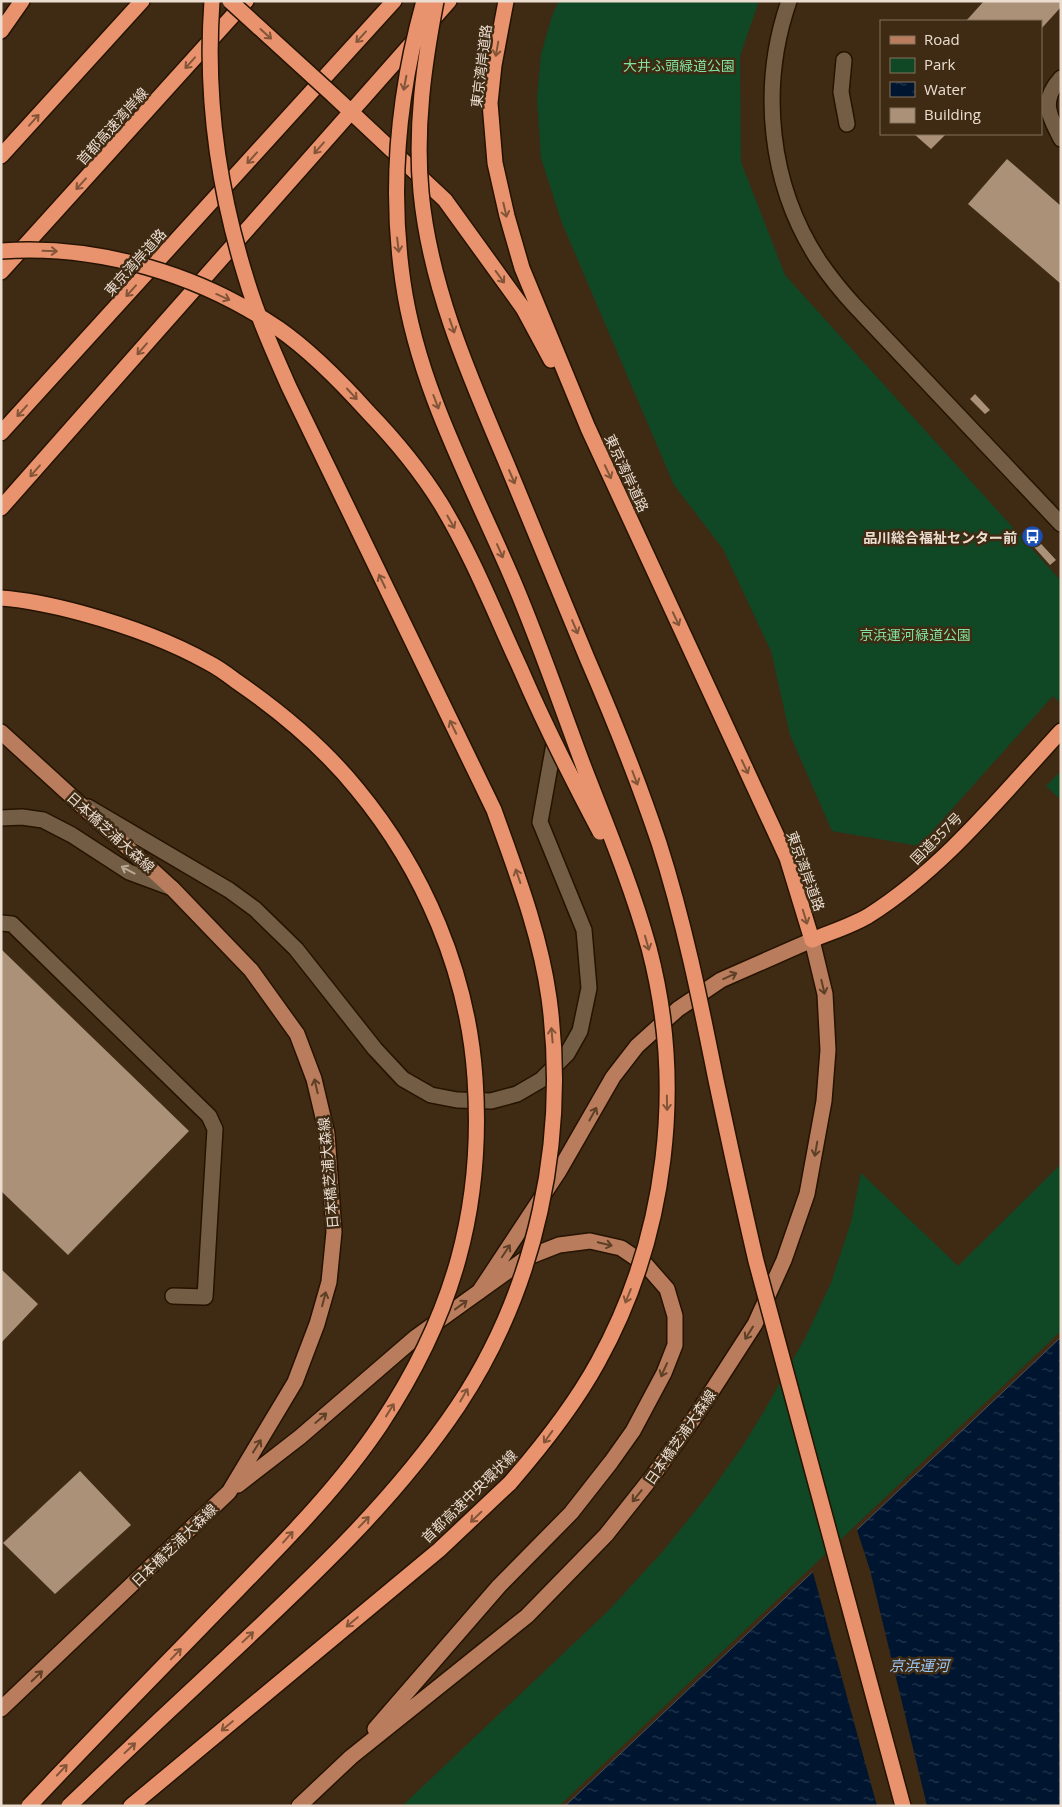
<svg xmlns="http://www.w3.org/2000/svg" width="1062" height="1807" viewBox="0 0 1062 1807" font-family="'Open Sans','Noto Sans JP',sans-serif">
	<defs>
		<pattern id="water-ripples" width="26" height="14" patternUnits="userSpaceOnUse" patternTransform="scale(1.25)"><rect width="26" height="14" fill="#001630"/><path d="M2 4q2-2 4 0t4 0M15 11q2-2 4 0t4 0" fill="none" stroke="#25374d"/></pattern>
	</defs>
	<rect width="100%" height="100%" fill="#3f2b14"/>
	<path fill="#104725" d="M 559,1 L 759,1 L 740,56 L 741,162 L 785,275 L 1061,581 L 1061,703 L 1053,696 L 919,846 L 832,831 L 790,735 L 771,651 L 723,549 L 674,485 L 562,223 L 541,158 L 537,98 L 541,54 L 552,16 Z
		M 1061,771 L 1061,800 L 1046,786 Z
		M 1061,1164 L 1061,1331 L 559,1806 L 402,1806 L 608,1611 L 663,1551 L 708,1495 L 742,1447 L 763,1413 L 805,1338 L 831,1283 L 851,1222 L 861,1173 L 958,1266 Z"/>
	<path fill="url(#water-ripples)" stroke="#465260" d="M 1061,1337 L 1061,1806 L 565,1806 Z"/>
	<path fill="#3f2b14" d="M 856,1527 L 870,1570 L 927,1806 L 877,1806 L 812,1569 Z
		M 1061,1652 L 1061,1761 L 1059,1749 Z"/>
	<path fill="#aa9178" d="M 984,1 L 1061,1 L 1061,7 L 1041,29 L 1041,21 L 966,21 Z
		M 914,134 L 946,134 L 931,149 Z
		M 1007,159 L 1061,206 L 1061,284 L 968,204 Z
		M 975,394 L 990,410 L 985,414 L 970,399 Z
		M 1031,533 L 1056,560 L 1050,565 L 1026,538 Z
		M 1,949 L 189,1131 L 68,1255 L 1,1191 Z
		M 1,1269 L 38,1304 L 1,1343 Z
		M 80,1471 L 131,1525 L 55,1594 L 3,1543 Z"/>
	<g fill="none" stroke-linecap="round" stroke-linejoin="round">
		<defs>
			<path id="minor" d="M 789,1 C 759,87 769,185 819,261 C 830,277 842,292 855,306 L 1061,524
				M 844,60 L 841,92 L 847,124
				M 1061,78 C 1040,101 1049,115 1061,139
				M 88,807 L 229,890 L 255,909 L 296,949 L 375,1049 L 403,1079 L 431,1095 L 457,1100 L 491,1101 L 517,1094 L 541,1080 L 567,1054 L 580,1031 L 589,988 L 584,930 L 540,822 L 554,744
				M 1,818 L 22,817 L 43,820 L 72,835 L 129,872 L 172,888
				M 1,923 L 12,924 L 209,1116 L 215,1129 L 205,1297 L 173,1296"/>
			<path id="major" d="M 1,732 L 173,889 L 251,970 L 297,1034 L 314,1079 L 327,1134 L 334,1232 L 329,1282 L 317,1324 L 295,1382 L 229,1492 L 1,1709
				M 238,1485 L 300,1437 L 416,1337 L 526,1258 L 559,1245 L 590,1241 L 621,1248 L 646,1265 L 667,1289 L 675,1316 L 675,1345 L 664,1373 L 633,1431 L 611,1462 L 571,1513 L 499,1586 L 375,1729
				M 299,1806 L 351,1757 L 527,1616 L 606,1535 L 652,1477 L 697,1414 L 755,1324 L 784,1260 L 807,1194 L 824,1101 L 828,1050 L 825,994 L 812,940 L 721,980 L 678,1009 L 637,1046 L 613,1077 L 559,1171 L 479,1292"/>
			<path id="highway" d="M 506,1 L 494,65 L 490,103 L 495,163 L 507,216 L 522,268 L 588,428 L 787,858 L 812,940 C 831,932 851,926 868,916 C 944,868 1001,796 1061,731
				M 1,31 L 22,1
				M 333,95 L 445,200 L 523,308 L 551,360
				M 1,156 L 142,1
				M 1,272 L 246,1
				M 1,433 L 394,1
				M 1,508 L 449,1
				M 131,1806 L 439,1550 L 510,1483"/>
		</defs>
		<use href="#minor" stroke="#251300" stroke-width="18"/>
		<use href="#major" stroke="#251300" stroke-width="18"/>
		<use href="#highway" stroke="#251300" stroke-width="18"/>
		<use href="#minor" stroke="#735d45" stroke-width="15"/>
		<use href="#major" stroke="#b97d5d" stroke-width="15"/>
		<use href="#highway" stroke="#e8936d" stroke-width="15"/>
		<defs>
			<path id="highway-bridge" d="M 230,1 L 333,95
				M 424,1 C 398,94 389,187 403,282 C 418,387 471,482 512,578 C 539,641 561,706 585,770 C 608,829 632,887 649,948 C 685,1085 667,1237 598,1362 C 574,1406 543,1445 510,1483
				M 436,1 C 424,64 415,127 421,192 C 430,287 469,375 506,462 C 533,527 560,592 587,658 C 613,718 638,780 659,843 C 684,921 700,1000 716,1080 C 729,1141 742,1201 756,1261 L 903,1806
				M 1,251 C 97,244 200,274 279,329 C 312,352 341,382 368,412 C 395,440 420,470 441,504 C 473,557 495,614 521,670 C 545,726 572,779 600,832
				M 1,598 C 28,600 55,606 81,613 C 125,625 170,641 209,663 C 219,668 228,675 236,681 C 281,712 323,747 357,789 C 424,870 468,973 475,1078 C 484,1208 453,1315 381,1424 C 335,1493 273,1553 215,1613 C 153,1677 90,1741 29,1806
				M 69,1806 C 122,1755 175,1705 229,1655 C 311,1578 395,1500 458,1406 C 537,1287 568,1139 549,998 C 540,933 516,872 494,810 L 289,387 C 273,351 257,315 246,278 C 218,188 205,95 212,1"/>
		</defs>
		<use href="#highway-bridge" stroke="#251300" stroke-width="18" stroke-linecap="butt"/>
		<use href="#highway-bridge" stroke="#e8936d" stroke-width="15"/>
	</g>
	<defs><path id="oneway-shaft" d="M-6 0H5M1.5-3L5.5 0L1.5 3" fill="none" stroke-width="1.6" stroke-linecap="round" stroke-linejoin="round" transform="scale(1.25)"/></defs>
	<g stroke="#835538">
		<use href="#oneway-shaft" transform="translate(266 34) rotate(42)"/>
		<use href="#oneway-shaft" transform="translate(361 37) rotate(132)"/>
		<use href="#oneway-shaft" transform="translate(497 49) rotate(100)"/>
		<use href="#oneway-shaft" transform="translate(190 63) rotate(132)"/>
		<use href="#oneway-shaft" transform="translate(405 83) rotate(101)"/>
		<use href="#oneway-shaft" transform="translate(34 120) rotate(-48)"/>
		<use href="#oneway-shaft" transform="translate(319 148) rotate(131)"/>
		<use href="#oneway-shaft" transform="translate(252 158) rotate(132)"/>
		<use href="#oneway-shaft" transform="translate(81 184) rotate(132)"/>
		<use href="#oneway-shaft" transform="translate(505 210) rotate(77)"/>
		<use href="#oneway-shaft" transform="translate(398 245) rotate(83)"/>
		<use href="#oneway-shaft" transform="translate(50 251) rotate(2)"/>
		<use href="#oneway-shaft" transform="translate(500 277) rotate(54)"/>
		<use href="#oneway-shaft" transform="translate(131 291) rotate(132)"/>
		<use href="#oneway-shaft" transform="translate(223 297) rotate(24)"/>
		<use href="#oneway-shaft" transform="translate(452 326) rotate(71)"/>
		<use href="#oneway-shaft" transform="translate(142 349) rotate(131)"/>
		<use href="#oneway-shaft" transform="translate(352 394) rotate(47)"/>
		<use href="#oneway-shaft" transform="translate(436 402) rotate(69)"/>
		<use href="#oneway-shaft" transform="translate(22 411) rotate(132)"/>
		<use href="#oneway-shaft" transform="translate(35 471) rotate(131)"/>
		<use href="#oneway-shaft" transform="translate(608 472) rotate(65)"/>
		<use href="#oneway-shaft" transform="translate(512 477) rotate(67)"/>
		<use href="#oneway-shaft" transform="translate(451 522) rotate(60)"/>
		<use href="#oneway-shaft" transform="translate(500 551) rotate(66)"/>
		<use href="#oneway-shaft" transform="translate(382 581) rotate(-116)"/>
		<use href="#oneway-shaft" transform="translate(676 619) rotate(65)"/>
		<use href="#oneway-shaft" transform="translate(575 627) rotate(67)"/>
		<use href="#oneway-shaft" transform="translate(453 727) rotate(-116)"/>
		<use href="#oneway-shaft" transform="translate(745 767) rotate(65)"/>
		<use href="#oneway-shaft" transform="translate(635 778) rotate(69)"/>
		<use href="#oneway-shaft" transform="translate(518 876) rotate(-109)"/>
		<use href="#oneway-shaft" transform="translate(805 917) rotate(73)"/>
		<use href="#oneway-shaft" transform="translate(647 943) rotate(74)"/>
		<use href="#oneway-shaft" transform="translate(552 1035) rotate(-95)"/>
		<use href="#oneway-shaft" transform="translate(667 1103) rotate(89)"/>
		<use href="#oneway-shaft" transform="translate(628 1296) rotate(112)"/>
		<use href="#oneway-shaft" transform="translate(464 1395) rotate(-60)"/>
		<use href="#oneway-shaft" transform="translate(390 1410) rotate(-58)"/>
		<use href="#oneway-shaft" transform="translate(548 1437) rotate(126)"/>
		<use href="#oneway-shaft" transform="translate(476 1517) rotate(136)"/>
		<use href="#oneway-shaft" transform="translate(364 1522) rotate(-46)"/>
		<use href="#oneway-shaft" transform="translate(288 1537) rotate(-48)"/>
		<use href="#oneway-shaft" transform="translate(352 1622) rotate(140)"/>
		<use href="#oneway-shaft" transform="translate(248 1637) rotate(-43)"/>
		<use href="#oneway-shaft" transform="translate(176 1654) rotate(-46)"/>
		<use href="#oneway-shaft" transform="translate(227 1726) rotate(140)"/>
		<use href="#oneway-shaft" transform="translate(130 1748) rotate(-43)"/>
		<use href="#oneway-shaft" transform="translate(62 1770) rotate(-47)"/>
	</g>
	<use stroke="#bbaa98" href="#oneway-shaft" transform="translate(128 870) rotate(-152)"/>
	<g stroke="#5e4026">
		<use href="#oneway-shaft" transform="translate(730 976) rotate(-24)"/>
		<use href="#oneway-shaft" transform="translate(823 987) rotate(77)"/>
		<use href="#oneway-shaft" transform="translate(316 1086) rotate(-103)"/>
		<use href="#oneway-shaft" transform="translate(593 1114) rotate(-61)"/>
		<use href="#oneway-shaft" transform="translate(816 1149) rotate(100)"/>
		<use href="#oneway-shaft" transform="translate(605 1244) rotate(13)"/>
		<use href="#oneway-shaft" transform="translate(506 1251) rotate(-56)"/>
		<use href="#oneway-shaft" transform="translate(324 1299) rotate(-75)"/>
		<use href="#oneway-shaft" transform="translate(461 1305) rotate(-36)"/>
		<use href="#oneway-shaft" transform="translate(749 1333) rotate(122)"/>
		<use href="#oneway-shaft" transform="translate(664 1370) rotate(114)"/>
		<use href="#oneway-shaft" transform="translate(321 1418) rotate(-41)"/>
		<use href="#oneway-shaft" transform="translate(257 1446) rotate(-58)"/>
		<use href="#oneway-shaft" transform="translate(637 1496) rotate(129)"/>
		<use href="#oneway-shaft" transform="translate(37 1676) rotate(-44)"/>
	</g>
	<defs>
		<symbol id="bus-disc" viewBox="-11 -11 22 22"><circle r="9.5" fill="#1a4fb4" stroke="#3f2b14"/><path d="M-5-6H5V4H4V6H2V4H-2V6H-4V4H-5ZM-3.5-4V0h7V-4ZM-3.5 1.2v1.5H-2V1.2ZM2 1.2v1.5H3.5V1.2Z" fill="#fff"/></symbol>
	</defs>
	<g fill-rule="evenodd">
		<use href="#bus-disc" x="1020" y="524" width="25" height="25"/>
	</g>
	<g text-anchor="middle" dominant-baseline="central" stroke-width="5" stroke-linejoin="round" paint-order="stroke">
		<g font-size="14" fill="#81e19d" stroke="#3f2b14">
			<text x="679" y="65">大井ふ頭緑道公園</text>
			<text x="915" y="634">京浜運河緑道公園</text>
		</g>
		<g font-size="14" fill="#ebddd0" stroke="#3f2b14">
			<text transform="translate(481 66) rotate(-83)">東京湾岸道路</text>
			<text transform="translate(112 126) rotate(-48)">首都高速湾岸線</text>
			<text transform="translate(135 262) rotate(-48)">東京湾岸道路</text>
			<text transform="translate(627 473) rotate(65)">東京湾岸道路</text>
			<text transform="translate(111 832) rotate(42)">日本橋芝浦大森線</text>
			<text transform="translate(936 838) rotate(-45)">国道357号</text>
			<text transform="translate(806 871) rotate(70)">東京湾岸道路</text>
			<text transform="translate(328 1173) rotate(-95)">日本橋芝浦大森線</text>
			<text transform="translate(680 1437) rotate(-55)">日本橋芝浦大森線</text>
			<text transform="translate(469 1496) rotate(-44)">首都高速中央環状線</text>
			<text transform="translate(174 1545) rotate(-44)">日本橋芝浦大森線</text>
		</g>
		<g font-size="14" font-weight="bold" fill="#ebddd0" stroke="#3f2b14" text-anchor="end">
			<text x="1017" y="537">品川総合福祉センター前</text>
		</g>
		<g font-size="15" font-style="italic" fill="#9ac6f4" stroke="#3f2b14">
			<text x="919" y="1665">京浜運河</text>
		</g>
	</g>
	<rect width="1062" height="1807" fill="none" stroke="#ebddd0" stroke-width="5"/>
	<rect x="880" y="20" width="162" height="115" fill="#3f2b14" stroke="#84725f"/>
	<rect x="890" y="36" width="25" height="8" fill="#b97d5d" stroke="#84725f"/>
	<text x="924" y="45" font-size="15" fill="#ebddd0">Road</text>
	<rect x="890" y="58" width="25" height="15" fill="#104725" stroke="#84725f"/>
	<text x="924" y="70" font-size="15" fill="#ebddd0">Park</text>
	<rect x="890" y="82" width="25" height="15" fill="url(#water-ripples)" stroke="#84725f"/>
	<text x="924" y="95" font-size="15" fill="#ebddd0">Water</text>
	<rect x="890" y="108" width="25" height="15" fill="#aa9178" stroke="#84725f"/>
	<text x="924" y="120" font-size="15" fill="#ebddd0">Building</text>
</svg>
